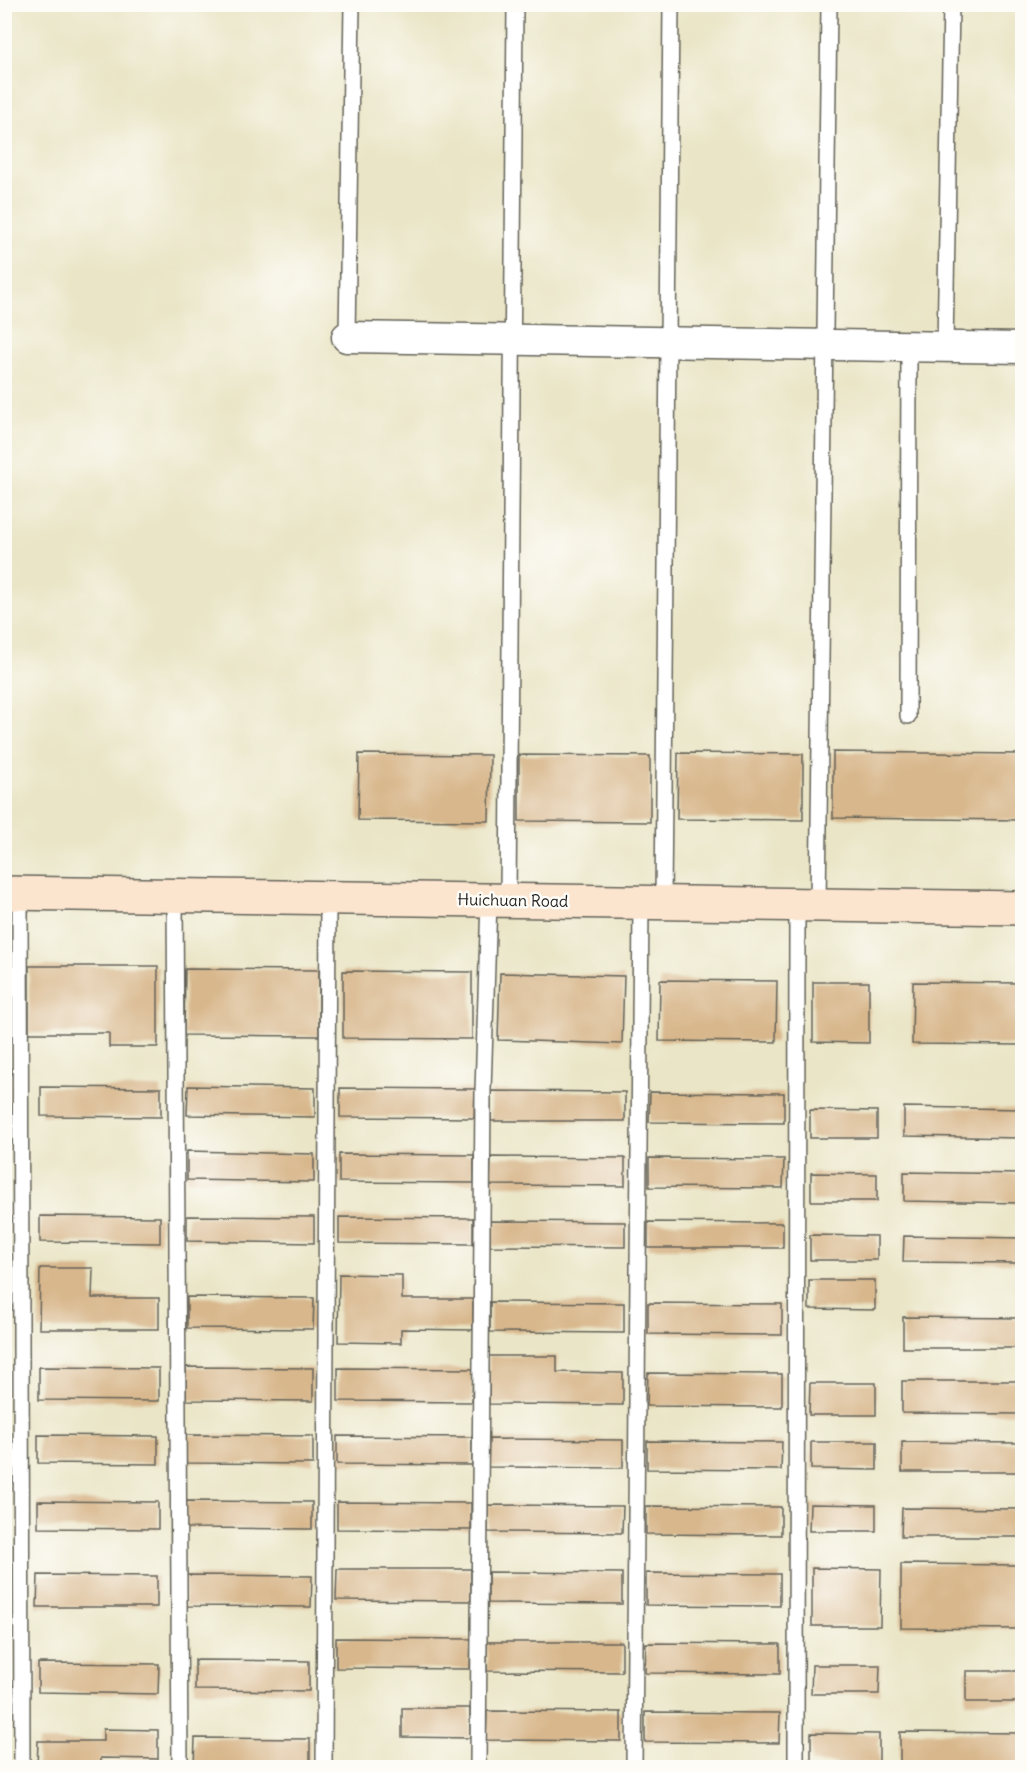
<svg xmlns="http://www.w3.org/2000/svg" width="1027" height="1772" viewBox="0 0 1027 1772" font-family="Delius,sans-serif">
	<rect width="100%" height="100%" fill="#fdfcf7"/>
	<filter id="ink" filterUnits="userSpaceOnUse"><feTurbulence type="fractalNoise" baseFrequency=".0167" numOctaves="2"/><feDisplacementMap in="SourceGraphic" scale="12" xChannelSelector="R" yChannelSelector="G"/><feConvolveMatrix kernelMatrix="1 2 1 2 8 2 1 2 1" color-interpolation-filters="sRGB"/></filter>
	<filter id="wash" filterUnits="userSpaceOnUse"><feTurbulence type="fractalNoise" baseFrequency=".008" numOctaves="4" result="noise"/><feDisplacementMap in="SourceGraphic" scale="24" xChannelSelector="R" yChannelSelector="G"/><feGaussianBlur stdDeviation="1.35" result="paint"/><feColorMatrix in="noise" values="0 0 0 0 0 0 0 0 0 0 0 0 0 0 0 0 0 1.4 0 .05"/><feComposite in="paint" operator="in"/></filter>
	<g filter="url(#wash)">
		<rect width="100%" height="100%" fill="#eae5c6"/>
		<g id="blocks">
			<path fill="#d8b78c" d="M 833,752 L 1022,754 L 1022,820 L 833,818 Z
				M 678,753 L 803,754 L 803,820 L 677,819 Z
				M 359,754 L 490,755 L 489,821 L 358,820 Z
				M 519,755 L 650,756 L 650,822 L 519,821 Z
				M 29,966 L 158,966 L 158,1047 L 109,1047 L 109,1033 L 29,1033 Z
				M 185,969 L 319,970 L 319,1036 L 184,1035 Z
				M 343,971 L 472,972 L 472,1039 L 343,1038 Z
				M 500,973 L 624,976 L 622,1044 L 498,1040 Z
				M 660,980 L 777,981 L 776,1042 L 659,1041 Z
				M 813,982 L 869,982 L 869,1043 L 813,1042 Z
				M 913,982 L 1022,983 L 1022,1045 L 912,1044 Z
				M 188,1086 L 315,1088 L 315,1117 L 187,1115 Z
				M 41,1087 L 161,1088 L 161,1117 L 41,1116 Z
				M 340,1088 L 475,1089 L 474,1118 L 340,1117 Z
				M 491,1091 L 625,1092 L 625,1121 L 491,1121 Z
				M 650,1092 L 784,1093 L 784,1123 L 649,1122 Z
				M 904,1107 L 1022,1109 L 1022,1138 L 904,1136 Z
				M 810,1110 L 877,1111 L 877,1138 L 810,1138 Z
				M 187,1151 L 314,1154 L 314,1182 L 187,1180 Z
				M 339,1154 L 474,1155 L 474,1183 L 339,1182 Z
				M 491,1157 L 625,1158 L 625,1186 L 490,1185 Z
				M 649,1158 L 784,1159 L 783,1188 L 649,1187 Z
				M 904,1172 L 1022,1174 L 1022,1203 L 904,1201 Z
				M 811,1173 L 877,1174 L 877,1201 L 811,1201 Z
				M 40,1216 L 160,1217 L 160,1243 L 40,1242 Z
				M 187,1216 L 314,1217 L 314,1243 L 187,1241 Z
				M 339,1217 L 473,1218 L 473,1244 L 339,1243 Z
				M 490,1221 L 625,1222 L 625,1247 L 490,1246 Z
				M 648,1222 L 783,1223 L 783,1248 L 648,1248 Z
				M 810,1235 L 877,1236 L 877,1260 L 810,1260 Z
				M 904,1236 L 1022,1238 L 1022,1263 L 903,1262 Z
				M 40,1268 L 93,1268 L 92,1298 L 159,1298 L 159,1329 L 39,1329 Z
				M 339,1274 L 402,1275 L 402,1299 L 473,1299 L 473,1330 L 401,1329 L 401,1343 L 338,1342 Z
				M 809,1280 L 875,1280 L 875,1310 L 809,1309 Z
				M 187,1297 L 314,1298 L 313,1329 L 187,1328 Z
				M 490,1302 L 624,1303 L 624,1333 L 490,1332 Z
				M 648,1303 L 782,1304 L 782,1335 L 648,1334 Z
				M 903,1317 L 1022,1318 L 1022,1348 L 903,1348 Z
				M 489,1356 L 557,1356 L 557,1372 L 623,1373 L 623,1405 L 489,1404 Z
				M 39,1367 L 159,1368 L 159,1401 L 39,1400 Z
				M 186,1367 L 313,1368 L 313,1401 L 186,1400 Z
				M 338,1368 L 473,1369 L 472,1402 L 338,1401 Z
				M 648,1373 L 782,1374 L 782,1407 L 647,1406 Z
				M 902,1381 L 1022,1381 L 1022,1414 L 902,1413 Z
				M 810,1383 L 876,1383 L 876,1415 L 809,1415 Z
				M 38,1435 L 158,1436 L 158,1464 L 38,1463 Z
				M 186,1435 L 313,1436 L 313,1464 L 185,1463 Z
				M 337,1436 L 472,1437 L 472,1465 L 337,1464 Z
				M 489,1439 L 623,1440 L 623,1468 L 488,1467 Z
				M 647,1441 L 782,1442 L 781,1470 L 647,1469 Z
				M 811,1442 L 877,1442 L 877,1470 L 811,1469 Z
				M 902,1442 L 1022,1443 L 1022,1472 L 902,1472 Z
				M 38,1501 L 158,1502 L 158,1529 L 38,1528 Z
				M 185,1501 L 312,1502 L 312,1529 L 185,1528 Z
				M 337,1502 L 471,1503 L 471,1530 L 337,1529 Z
				M 810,1504 L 876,1505 L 876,1531 L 809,1531 Z
				M 488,1505 L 623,1506 L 622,1533 L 488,1532 Z
				M 646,1506 L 781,1507 L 781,1535 L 646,1534 Z
				M 902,1508 L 1022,1509 L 1022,1537 L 901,1537 Z
				M 901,1564 L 1022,1565 L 1022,1629 L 901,1628 Z
				M 812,1568 L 881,1569 L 880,1626 L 812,1626 Z
				M 337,1569 L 471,1569 L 471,1601 L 336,1600 Z
				M 488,1572 L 622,1573 L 622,1604 L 488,1603 Z
				M 646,1573 L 780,1574 L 780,1606 L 646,1605 Z
				M 38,1575 L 157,1576 L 157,1607 L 37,1607 Z
				M 185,1575 L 312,1576 L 311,1607 L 185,1606 Z
				M 336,1638 L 471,1639 L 470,1669 L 336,1668 Z
				M 487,1642 L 622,1642 L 622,1672 L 487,1671 Z
				M 646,1643 L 780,1644 L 780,1674 L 645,1673 Z
				M 195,1660 L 309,1661 L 309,1691 L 195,1690 Z
				M 38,1663 L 159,1664 L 158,1694 L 38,1692 Z
				M 812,1665 L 880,1665 L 879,1694 L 811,1694 Z
				M 966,1671 L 1022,1671 L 1022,1702 L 966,1702 Z
				M 402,1708 L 470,1708 L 470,1738 L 402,1737 Z
				M 487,1711 L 621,1712 L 621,1741 L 486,1740 Z
				M 645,1712 L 780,1713 L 779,1743 L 645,1742 Z
				M 103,1729 L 158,1730 L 158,1759 L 101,1758 L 101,1768 L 37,1768 L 38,1741 L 103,1741 Z
				M 900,1732 L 1022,1733 L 1022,1766 L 900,1765 Z
				M 811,1733 L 879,1734 L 879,1764 L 811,1763 Z
				M 195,1738 L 310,1739 L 310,1768 L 194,1767 Z"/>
		</g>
	</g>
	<g filter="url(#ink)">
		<use href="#blocks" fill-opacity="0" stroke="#646258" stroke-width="1.5"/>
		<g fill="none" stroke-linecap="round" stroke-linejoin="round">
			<defs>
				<path id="lane" d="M 347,337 L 352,4
					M 945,347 L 951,4
					M 908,716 L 909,346
					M 20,893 L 22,1768
					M 175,895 L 180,1768
					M 508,900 L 515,4
					M 663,903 L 671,4
					M 818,905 L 829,4
					M 324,1768 L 328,898
					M 478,1768 L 483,1091 L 489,900
					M 634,1768 L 641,902
					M 796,1768 L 797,905"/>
				<path id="street" d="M 347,337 L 1022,348"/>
				<path id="secondary" d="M 4,893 L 1022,908"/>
			</defs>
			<use href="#lane" stroke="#646258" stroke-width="18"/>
			<use href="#street" stroke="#646258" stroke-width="33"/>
			<use href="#secondary" stroke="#646258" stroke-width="36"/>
			<use href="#lane" stroke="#fff" stroke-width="15"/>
			<use href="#street" stroke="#fff" stroke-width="30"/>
			<use href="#secondary" stroke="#fbe5cf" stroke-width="33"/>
		</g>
	</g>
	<g text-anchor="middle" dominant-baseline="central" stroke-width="5" stroke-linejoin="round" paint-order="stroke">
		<g font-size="16" fill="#1c1c1c" stroke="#fdfcf7">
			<text transform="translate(513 900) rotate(1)">Huichuan Road</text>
		</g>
	</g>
	<rect width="1027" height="1772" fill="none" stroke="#fdfcf7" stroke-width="24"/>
</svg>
